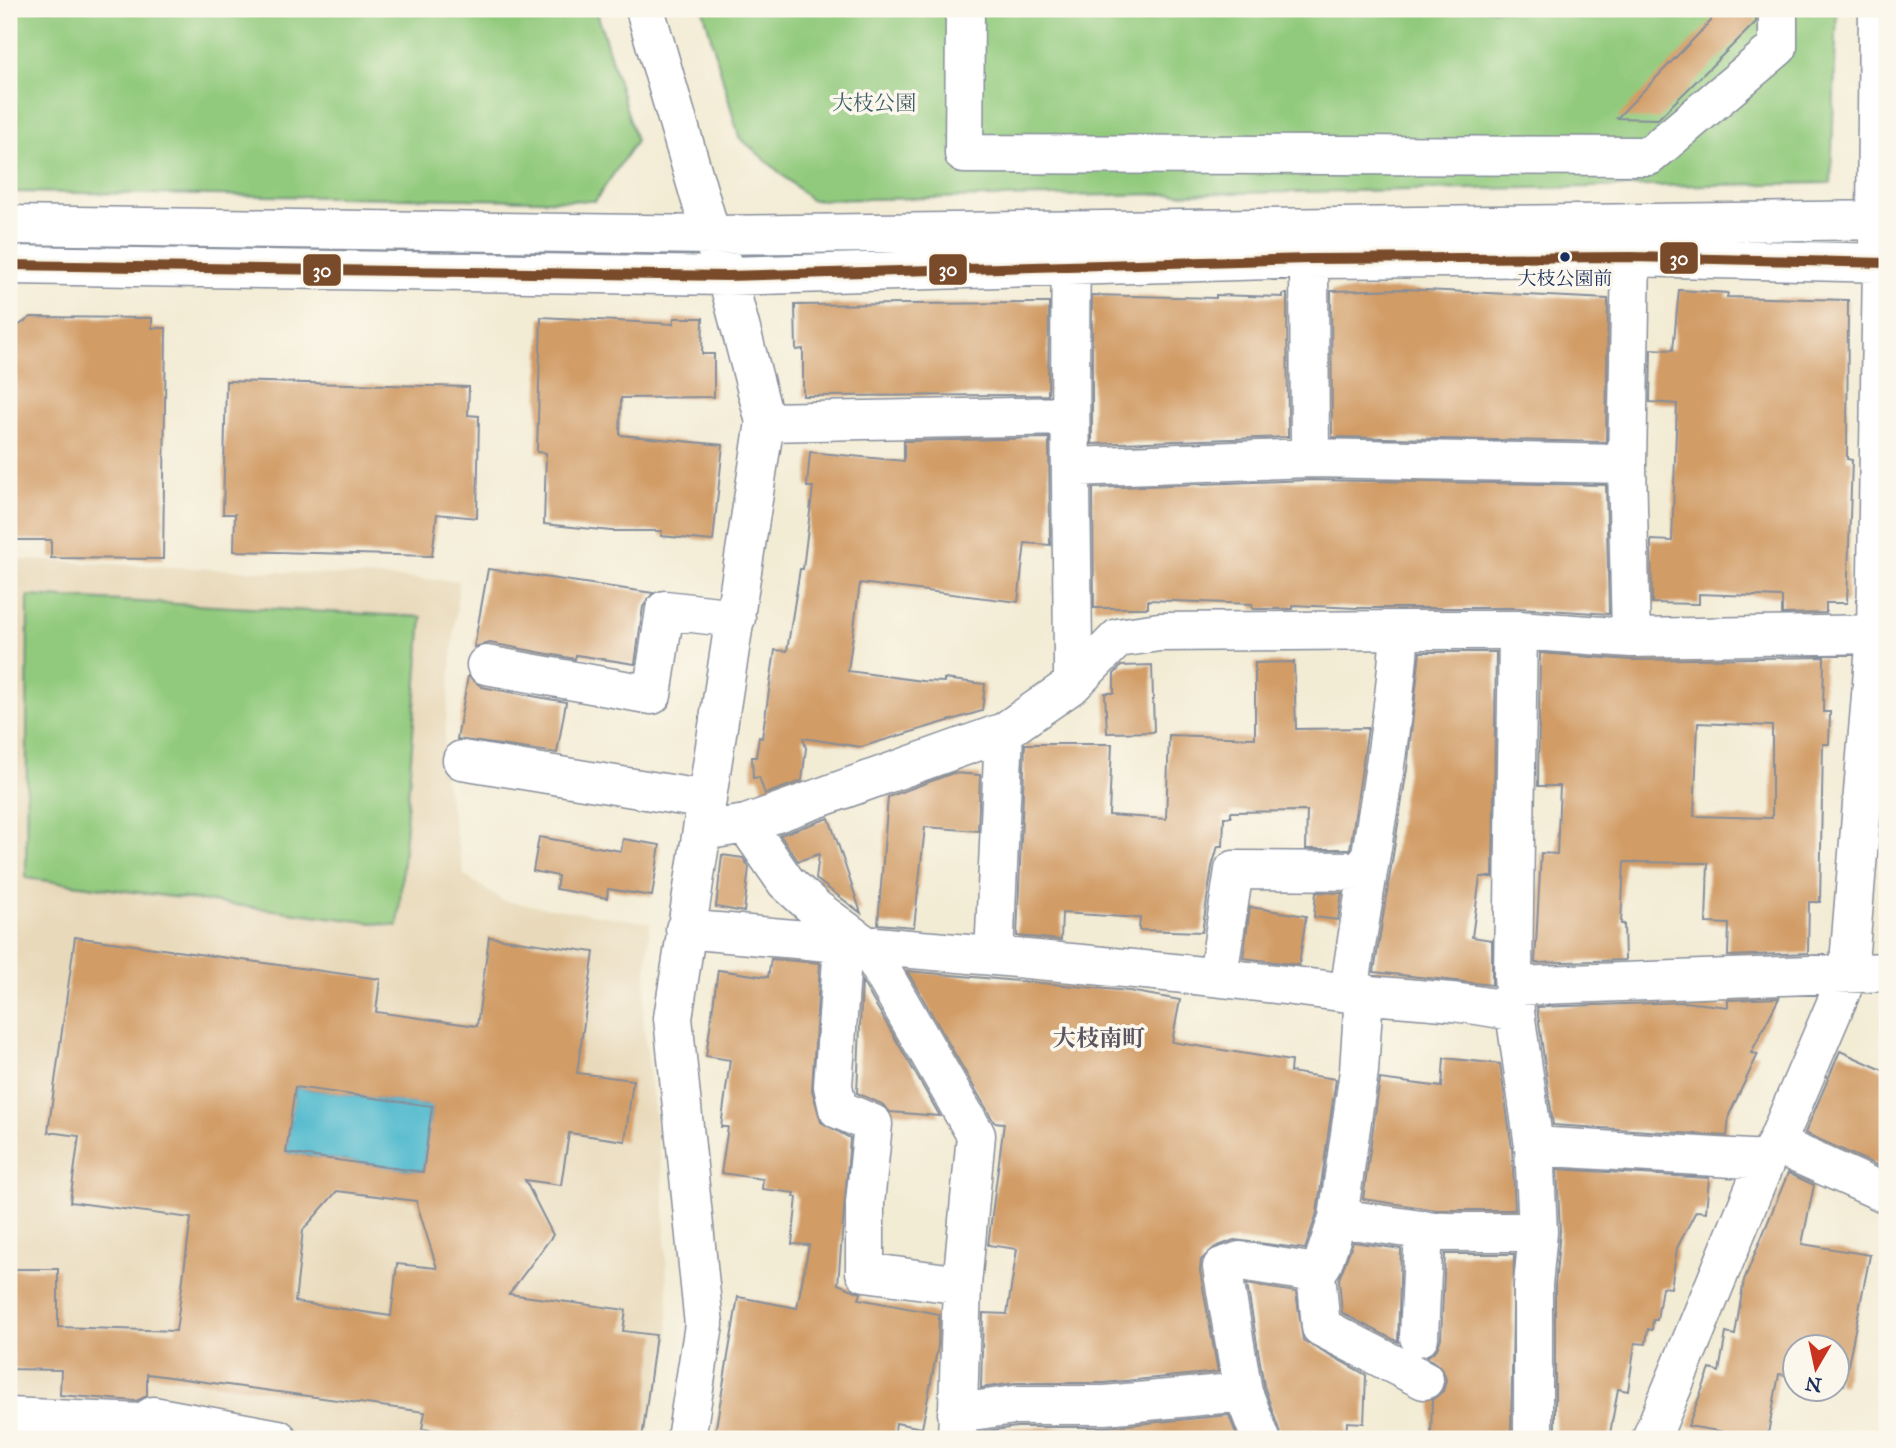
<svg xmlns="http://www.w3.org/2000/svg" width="1896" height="1448" viewBox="0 0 1896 1448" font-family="'IM FELL Great Primer','Noto Serif JP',serif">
	<rect width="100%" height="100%" fill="#fbf7ec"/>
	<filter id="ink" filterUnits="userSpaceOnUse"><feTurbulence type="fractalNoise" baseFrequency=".0143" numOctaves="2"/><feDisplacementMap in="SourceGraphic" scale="14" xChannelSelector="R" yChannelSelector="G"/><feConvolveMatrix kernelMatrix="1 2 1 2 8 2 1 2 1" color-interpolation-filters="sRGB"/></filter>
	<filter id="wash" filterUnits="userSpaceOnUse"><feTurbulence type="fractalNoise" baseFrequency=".00686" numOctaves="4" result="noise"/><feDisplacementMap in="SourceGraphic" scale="28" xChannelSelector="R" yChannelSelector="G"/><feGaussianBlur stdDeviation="1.57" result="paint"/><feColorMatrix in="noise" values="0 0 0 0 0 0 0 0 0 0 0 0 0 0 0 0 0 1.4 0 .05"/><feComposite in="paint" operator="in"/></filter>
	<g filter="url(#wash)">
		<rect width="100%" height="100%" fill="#f3ecd5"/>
		<path fill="#e8d9ba" d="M 9,559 L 459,581 L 442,765 L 464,875 L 503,901 L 650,923 L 643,1020 L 663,1182 L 669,1337 L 646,1439 L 293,1439 L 9,1410 Z"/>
		<path fill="#92ca7d" stroke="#567c6e" stroke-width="2" d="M 13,9 L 596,9 L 636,141 L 595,201 L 11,192 Z
			M 703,9 L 1837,9 L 1831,183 L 811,200 L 739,137 Z
			M 28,596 L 422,617 L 398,926 L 26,878 Z"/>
		<path fill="#50b9cd" stroke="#367496" stroke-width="2" d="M 295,1087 L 432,1106 L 423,1172 L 286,1153 Z"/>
		<g id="blocks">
			<path fill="#d19c66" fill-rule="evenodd" d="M 1711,9 L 1756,9 L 1756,22 L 1658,119 L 1617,118 L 1711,21 Z
				M 1404,289 L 1608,299 L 1606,442 L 1332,437 L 1331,291 Z
				M 1679,290 L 1728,293 L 1727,297 L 1848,300 L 1847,459 L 1852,460 L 1847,603 L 1826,603 L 1826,613 L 1782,614 L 1782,597 L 1699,594 L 1699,604 L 1652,603 L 1651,540 L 1672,541 L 1677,404 L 1650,402 L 1651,349 L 1673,350 Z
				M 1283,294 L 1287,294 L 1288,437 L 1092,444 L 1092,295 L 1216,298 L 1216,295 L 1283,297 Z
				M 1033,303 L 1049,303 L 1048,395 L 803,396 L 803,349 L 796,350 L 795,305 Z
				M 31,317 L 152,318 L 152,328 L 166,328 L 163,559 L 51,558 L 51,540 L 10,540 L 12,330 Z
				M 541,317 L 673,324 L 674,318 L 703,318 L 702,354 L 714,354 L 714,397 L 621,398 L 620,435 L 723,445 L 713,541 L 661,536 L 662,531 L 611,531 L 544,524 L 546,453 L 537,452 Z
				M 226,381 L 469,387 L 468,415 L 479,416 L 477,518 L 437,514 L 432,556 L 234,551 L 235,514 L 223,514 Z
				M 1049,438 L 1050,545 L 1025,543 L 1018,602 L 860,583 L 848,671 L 922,681 L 944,682 L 944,679 L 985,684 L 982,711 L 861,747 L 803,738 L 806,748 L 802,781 L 765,794 L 759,777 L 753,778 L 752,757 L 756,757 L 759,737 L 762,738 L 775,650 L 787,651 L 800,569 L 803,569 L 813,487 L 807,487 L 810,452 L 904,461 L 904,441 Z
				M 1310,480 L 1606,485 L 1609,614 L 1518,608 L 1356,608 L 1293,605 L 1293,609 L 1253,609 L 1252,604 L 1148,600 L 1148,608 L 1094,608 L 1093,488 Z
				M 488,569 L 653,593 L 643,607 L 635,664 L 576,655 L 575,659 L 490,643 L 474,647 Z
				M 1420,652 L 1496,652 L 1493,877 L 1480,877 L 1472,937 L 1492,940 L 1492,985 L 1374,972 L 1407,769 Z
				M 1540,653 L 1631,660 L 1824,657 L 1823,712 L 1830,712 L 1829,744 L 1823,744 L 1820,902 L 1809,902 L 1808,953 L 1728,956 L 1729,924 L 1706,923 L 1708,863 L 1624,862 L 1621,924 L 1624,924 L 1625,960 L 1535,963 L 1541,853 L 1557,854 L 1560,786 L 1538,786 ZM 1698,723 L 1772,726 L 1772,818 L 1694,816 Z
				M 1294,662 L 1296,729 L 1368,728 L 1350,849 L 1306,849 L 1307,811 L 1231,812 L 1231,817 L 1224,817 L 1223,846 L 1218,846 L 1212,867 L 1202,932 L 1139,930 L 1140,918 L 1062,913 L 1061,940 L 1017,936 L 1025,744 L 1112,744 L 1109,815 L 1166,819 L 1169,735 L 1255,738 L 1255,663 Z
				M 1152,665 L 1154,732 L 1107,733 L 1105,693 L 1114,693 L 1114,674 L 1121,666 Z
				M 468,676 L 482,687 L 566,702 L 557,753 L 457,739 Z
				M 953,773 L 980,775 L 978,831 L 925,827 L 914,927 L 878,924 L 888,797 Z
				M 829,818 L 839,847 L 861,913 L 816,879 L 819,854 L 798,861 L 780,835 Z
				M 539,837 L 621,851 L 623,839 L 660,845 L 652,896 L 608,889 L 607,898 L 556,889 L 558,876 L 533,871 Z
				M 722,855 L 743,858 L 749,867 L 744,912 L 716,907 Z
				M 1316,892 L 1342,893 L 1338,920 L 1314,917 Z
				M 1250,907 L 1306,916 L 1299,965 L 1243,958 Z
				M 75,937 L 380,979 L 376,1012 L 477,1026 L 489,937 L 594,952 L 577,1073 L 633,1080 L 625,1141 L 569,1133 L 561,1185 L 525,1180 L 553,1235 L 509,1294 L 626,1310 L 623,1331 L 656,1335 L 642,1439 L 495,1439 L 422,1429 L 425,1412 L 147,1374 L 147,1396 L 136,1401 L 60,1395 L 61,1370 L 9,1369 L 9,1269 L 58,1269 L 58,1327 L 176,1331 L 191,1218 L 70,1202 L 79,1136 L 48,1132 ZM 295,1087 L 432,1106 L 423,1172 L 286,1153 ZM 337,1191 L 416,1201 L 437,1268 L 397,1264 L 391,1316 L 295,1302 L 303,1230 Z
				M 771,959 L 820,963 L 812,1090 L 821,1122 L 850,1138 L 838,1284 L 861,1293 L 859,1299 L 939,1314 L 938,1346 L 922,1428 L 896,1423 L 894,1439 L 714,1439 L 738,1297 L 797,1308 L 809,1245 L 792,1244 L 797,1197 L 794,1197 L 795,1193 L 762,1189 L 763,1179 L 721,1173 L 728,1127 L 721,1127 L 730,1060 L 706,1056 L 718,970 L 768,977 Z
				M 907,971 L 1129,991 L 1180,1000 L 1172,1042 L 1291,1061 L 1290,1072 L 1336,1079 L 1317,1213 L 1305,1249 L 1234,1240 L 1215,1247 L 1201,1260 L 1200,1271 L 1218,1372 L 1104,1383 L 1015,1383 L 981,1388 L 983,1313 L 1007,1314 L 1017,1249 L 988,1245 L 1004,1123 L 994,1122 Z
				M 862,981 L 940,1116 L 890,1112 L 882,1104 L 857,1093 Z
				M 1779,998 L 1751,1053 L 1758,1054 L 1729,1115 L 1727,1136 L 1553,1125 L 1537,1007 L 1685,1002 L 1728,1007 L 1728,1000 Z
				M 1840,1051 L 1887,1072 L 1887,1170 L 1805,1133 Z
				M 1444,1058 L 1500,1064 L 1512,1148 L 1515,1210 L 1437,1210 L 1363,1199 L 1380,1079 L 1442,1087 Z
				M 1557,1169 L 1709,1178 L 1706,1212 L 1696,1211 L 1677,1248 L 1671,1288 L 1662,1287 L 1657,1320 L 1653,1320 L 1652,1330 L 1648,1329 L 1646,1344 L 1635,1343 L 1628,1391 L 1618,1389 L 1609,1439 L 1555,1439 L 1555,1286 L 1560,1231 Z
				M 1788,1173 L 1814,1185 L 1802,1244 L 1870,1255 L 1844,1385 L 1837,1383 L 1837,1347 L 1795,1347 L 1795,1376 L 1779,1374 L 1767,1439 L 1688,1426 L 1710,1369 L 1719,1372 L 1726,1333 L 1735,1335 L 1744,1280 Z
				M 1353,1242 L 1401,1249 L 1398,1342 L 1342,1313 L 1339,1279 Z
				M 1445,1254 L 1514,1254 L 1511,1433 L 1501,1431 L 1500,1439 L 1431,1439 L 1432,1400 L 1443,1391 L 1446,1380 L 1442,1368 L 1427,1357 L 1437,1349 L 1441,1338 Z
				M 1247,1284 L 1296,1292 L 1303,1340 L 1366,1375 L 1364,1423 L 1347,1422 L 1346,1439 L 1282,1439 L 1264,1386 Z
				M 1229,1415 L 1238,1439 L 979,1439 L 979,1432 L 1017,1427 L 1107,1427 Z"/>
		</g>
	</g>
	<g filter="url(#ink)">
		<use href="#blocks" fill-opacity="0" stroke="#878e9a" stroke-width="2"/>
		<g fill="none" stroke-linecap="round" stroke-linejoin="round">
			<defs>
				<path id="minor" d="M 645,9 L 711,235 L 727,276 L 765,422 L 673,1018 L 704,1325 L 686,1439
					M 965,9 L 964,154 L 1649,156 L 1778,47 L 1778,9
					M 9,225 L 711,235 L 1887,220
					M 1631,257 L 1627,464 L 1631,638
					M 1309,259 L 1310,458
					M 9,265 L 727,276 L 1309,259 L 1631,257 L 1887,263
					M 1071,265 C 1068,405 1073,544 1073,684
					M 765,422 L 1068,416
					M 1073,467 L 1310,458 L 1627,464
					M 1518,630 L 1513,975 L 1515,1012 L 1534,1146 L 1538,1232 L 1533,1285 L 1533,1439
					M 486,665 L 652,695 L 665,610 L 736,618
					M 462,760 L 707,800
					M 746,824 L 786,882 L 816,909 L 868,947 L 976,1135 L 962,1285 L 957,1439
					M 703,831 L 746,824 L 1004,732 L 1073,684 L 1118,638 L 1159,632 L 1400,630 L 1518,630 L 1631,638 L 1887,634
					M 685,929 C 904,950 1123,964 1341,992 C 1399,999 1457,999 1515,1012
					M 843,945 L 833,1086 L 838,1109 L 873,1124 L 865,1203 L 865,1272 L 962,1285
					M 994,956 L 1004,732
					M 1218,976 L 1234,870 L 1365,871
					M 1515,986 L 1887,972
					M 1349,993 C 1366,872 1392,751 1400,630
					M 1776,1144 L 1887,1194
					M 1534,1146 L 1766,1160
					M 1338,1218 L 1435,1232 L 1538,1232
					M 1316,1273 L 1321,1327 L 1424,1380
					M 1419,1337 L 1424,1230
					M 957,1413 L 1015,1405 L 1105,1405 L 1243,1392
					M 9,1417 L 142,1423 L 153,1416 L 278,1439
					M 1261,1439 L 1243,1392 L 1222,1267 L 1240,1261 L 1316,1273 L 1323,1263 L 1338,1218 L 1359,1071 L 1364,994
					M 1651,1439 L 1766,1160 L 1776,1144 L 1848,975 L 1876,634 L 1882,263 L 1876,220 L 1878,9"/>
			</defs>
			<use href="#minor" stroke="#878e9a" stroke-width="41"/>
			<use href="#minor" stroke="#fff" stroke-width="38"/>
			<defs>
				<path id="bus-1" d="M 9,265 L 727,276 L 1309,259 L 1631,257 L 1887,263"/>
			</defs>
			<use href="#bus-1" stroke="#fbf7ec" stroke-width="16"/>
			<use href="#bus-1" stroke="#7a4b2a" stroke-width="10"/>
		</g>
	</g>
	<circle fill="#1b2f5e" stroke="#fbf7ec" stroke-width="2.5" cx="1565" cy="257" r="6"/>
	<g text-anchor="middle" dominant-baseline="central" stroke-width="7" stroke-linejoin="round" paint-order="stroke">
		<g font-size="19" fill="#1b2f5e" stroke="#fbf7ec">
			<text x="1565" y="278">大枝公園前</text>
		</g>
		<g font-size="21" fill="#3f5e67" stroke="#fbf7ec">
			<text x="874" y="103">大枝公園</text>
		</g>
		<g font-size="23" font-weight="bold" fill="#5b5561" stroke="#fbf7ec">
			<text x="1099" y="1038">大枝南町</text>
		</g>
	</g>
	<g stroke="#fbf7ec" stroke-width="2.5">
		<rect x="1659" y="241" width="40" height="34" rx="7" fill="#7a4b2a"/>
		<rect x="928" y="253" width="40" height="33" rx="7" fill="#7a4b2a"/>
		<rect x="302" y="253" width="40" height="34" rx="7" fill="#7a4b2a"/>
	</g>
	<g font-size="19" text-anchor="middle" font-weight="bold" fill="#fff">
		<text x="1679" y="265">30</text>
		<text x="948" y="276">30</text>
		<text x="322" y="277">30</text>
	</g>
	<rect width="1896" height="1448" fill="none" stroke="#fbf7ec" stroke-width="35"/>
	<g transform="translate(1816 1368) rotate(189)"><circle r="33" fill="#fbf7ec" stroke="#a1a7b3" stroke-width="2"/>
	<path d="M0-5L12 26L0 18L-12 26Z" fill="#c8321e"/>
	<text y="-10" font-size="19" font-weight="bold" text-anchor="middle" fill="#1b2f5e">N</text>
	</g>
</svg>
